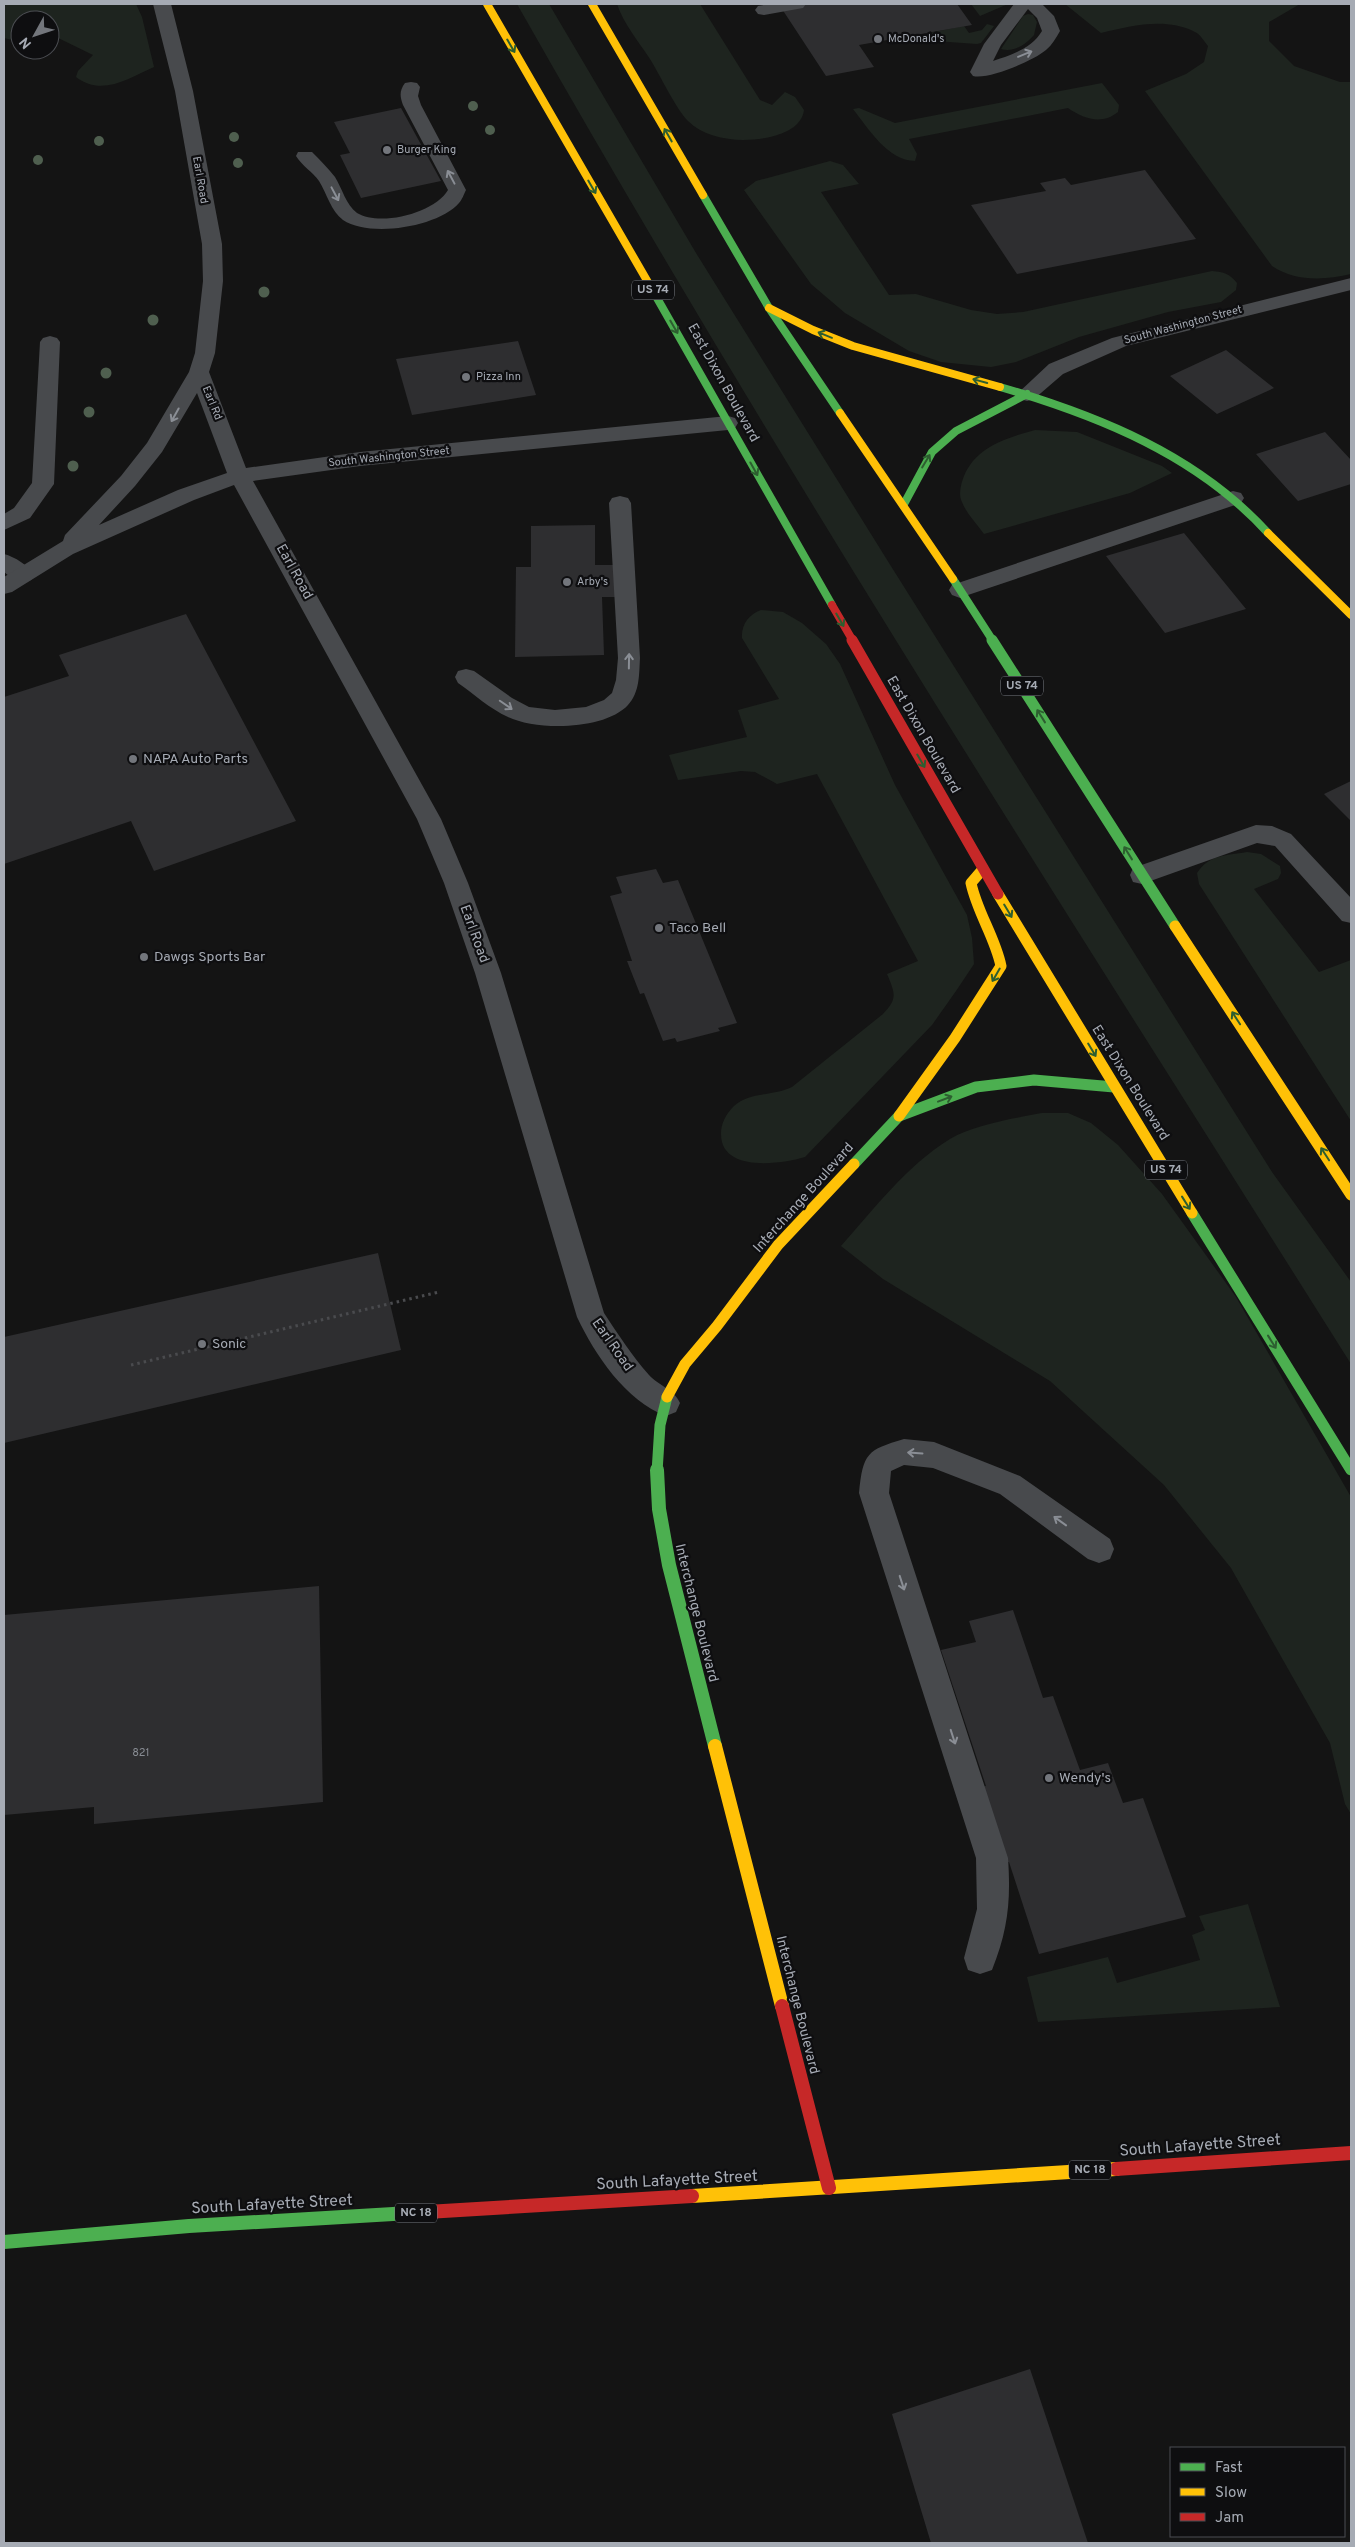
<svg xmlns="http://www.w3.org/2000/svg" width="1355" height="2547" viewBox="0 0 1355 2547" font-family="Overpass,sans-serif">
	<rect width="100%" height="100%" fill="#141414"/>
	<path fill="#1e241f" d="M 4,4 L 136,4 L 142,17 L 154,67 C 129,78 102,97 76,77 L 78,71 L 93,55 L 50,34 L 50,20 L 20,20 L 20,42 L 4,38 Z
		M 517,4 L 549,4 L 696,253 L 889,563 L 1272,1172 L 1351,1282 L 1351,1364 C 1068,914 779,467 517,4 Z
		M 617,4 L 700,4 L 760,100 L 772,105 L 785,92 L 795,97 L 804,110 C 802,125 788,132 774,136 C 748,143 709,142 688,121 C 676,109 660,75 650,59 C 639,42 623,23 617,4 Z
		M 971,4 L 1008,4 L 980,16 Z
		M 1065,4 L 1300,4 L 1269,22 L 1269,41 L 1294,66 L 1340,82 L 1351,82 L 1351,274 C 1325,280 1296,282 1272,266 L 1145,91 L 1186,74 L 1204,62 L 1208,46 C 1204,41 1200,34 1195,32 C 1165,17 1131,26 1101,33 Z
		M 1028,14 L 1033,15 L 1037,22 L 1034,35 C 1026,44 1014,53 1001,49 L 1023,16 Z
		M 987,24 L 994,26 L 981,43 L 977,44 L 935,41 L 929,33 L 964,26 L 969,33 L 982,30 Z
		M 1102,83 L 1119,105 L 1118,112 C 1102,125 1084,119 1068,108 L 909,139 L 917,154 L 915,161 C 888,161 868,128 853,109 L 859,108 L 895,123 Z
		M 830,161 L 843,165 L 859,184 L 821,192 L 889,295 L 916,294 L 971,310 L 997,314 L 1023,312 L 1212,271 C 1224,272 1230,274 1237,283 L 1236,290 L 1221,302 L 1168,312 L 1079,337 L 1016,362 L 991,367 L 941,362 L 909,351 L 845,313 L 811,284 L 744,190 L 756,181 Z
		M 1035,430 L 1077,432 L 1162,466 L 1172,473 L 1130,493 L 984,534 C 977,524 966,513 962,502 C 958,494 961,484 964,476 C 976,447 1006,438 1035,430 Z
		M 761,610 L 783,612 L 802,623 L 826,644 L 840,664 L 895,785 L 967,915 L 972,938 L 974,964 L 956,991 L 932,1025 L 805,1157 C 782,1164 721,1173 721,1134 C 721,1123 726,1114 734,1106 C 749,1092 774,1096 792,1087 L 883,1014 C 898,999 895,993 887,974 L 918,961 L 817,774 L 777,784 L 755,772 L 741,771 L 678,780 L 669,755 L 747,737 L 738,710 L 779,699 L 742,638 C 741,625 749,614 761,610 Z
		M 1247,852 L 1261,854 L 1280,866 L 1281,873 L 1278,879 L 1254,889 L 1319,972 L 1351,960 L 1351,1121 L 1199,884 L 1197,873 C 1210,854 1225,856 1247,852 Z
		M 1042,1113 L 1068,1113 L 1091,1123 L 1118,1145 L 1162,1194 L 1236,1297 L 1351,1497 L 1351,1814 L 1345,1804 L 1330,1743 L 1231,1568 L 1164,1485 L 1050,1381 L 883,1279 L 841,1246 C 875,1208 906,1166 950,1139 C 973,1125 1015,1118 1042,1113 Z
		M 1248,1904 L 1280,2007 L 1038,2022 L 1027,1977 L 1108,1957 L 1117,1983 L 1200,1960 L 1192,1935 L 1205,1930 L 1199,1916 Z"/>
	<path fill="#2e2e30" d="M 811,4 L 957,4 L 972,25 L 859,45 L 874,67 L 826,76 L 782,9 Z
		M 401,108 L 441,181 L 361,198 L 340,155 L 350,153 L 334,122 Z
		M 1145,170 L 1196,239 L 1017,274 L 971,205 L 1046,191 L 1040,183 L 1065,178 L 1071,185 Z
		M 518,341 L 536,395 L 412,415 L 396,359 Z
		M 1226,350 L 1274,388 L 1217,414 L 1170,376 Z
		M 1325,432 L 1351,460 L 1351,484 L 1298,501 L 1256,454 Z
		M 595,525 L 595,565 L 618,565 L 619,597 L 602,597 L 604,655 L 515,657 L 516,567 L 531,567 L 531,526 Z
		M 1184,533 L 1246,609 L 1165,633 L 1106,556 Z
		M 186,614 L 296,821 L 154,871 L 131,821 L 4,864 L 4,697 L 69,676 L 59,655 Z
		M 1351,781 L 1351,821 L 1324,794 Z
		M 656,869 L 663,883 L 678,880 L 737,1023 L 718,1028 L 720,1031 L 677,1042 L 675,1038 L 663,1041 L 644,993 L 640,994 L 627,961 L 632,961 L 610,896 L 622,893 L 616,877 Z
		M 378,1253 L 401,1350 L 4,1443 L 4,1337 Z
		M 319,1586 L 323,1802 L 94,1824 L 94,1807 L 4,1815 L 4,1615 Z
		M 1013,1610 L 1043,1698 L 1053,1696 L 1080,1770 L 1108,1763 L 1123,1803 L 1143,1798 L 1186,1917 L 1039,1954 L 1009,1862 L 1000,1863 L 975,1788 L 986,1786 L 941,1650 L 976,1642 L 969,1621 Z
		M 1030,2369 L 1088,2543 L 931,2543 L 892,2414 Z"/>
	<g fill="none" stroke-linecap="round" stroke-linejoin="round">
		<path stroke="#4a4b4e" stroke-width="3" stroke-dasharray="2.5 4" stroke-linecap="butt" d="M 131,1365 L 439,1292"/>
		<path fill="#484a4d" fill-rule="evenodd" d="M 770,4 L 806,4 L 803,8 L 764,15 L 758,14 L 755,10 L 758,6 Z
			M 1014,4 L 1042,4 L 1054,16 L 1060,31 C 1056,38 1052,45 1046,50 C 1033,61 988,80 973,76 L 970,72 L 984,44 ZM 1028,9 L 1037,18 L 1042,31 C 1032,48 1012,55 993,61 L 1001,45 Z
			M 411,82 L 417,83 L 420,87 L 418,96 L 421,105 L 466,190 C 464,194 462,200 459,203 C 438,227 370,238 343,220 C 331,211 327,194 319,181 C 313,172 302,166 296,156 L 298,152 L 312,152 C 320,160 328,168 335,177 C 342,188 346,205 357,213 C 380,227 435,213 448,190 L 403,105 C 400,97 399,91 405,83 Z
			M 50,336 L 57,338 L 60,342 L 54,484 L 30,518 L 4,530 L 4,514 L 14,508 L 32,483 L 40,342 L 43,338 Z
			M 1233,491 L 1241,493 L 1244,498 L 1241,503 L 968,595 L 960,598 L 952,595 L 949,590 L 952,585 Z
			M 620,496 L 628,498 L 631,503 L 640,658 C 639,674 640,692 628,705 C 605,730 537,731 508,717 C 490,709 474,694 458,683 L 455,677 L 458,671 L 466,669 L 474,671 L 512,698 L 529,707 L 555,710 L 586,707 L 604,700 L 612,693 L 616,680 L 618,658 L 609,503 L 612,498 Z
			M 4,554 C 15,557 28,565 34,575 L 31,580 C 19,584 13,579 4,572 Z
			M 1256,825 L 1272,826 L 1291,834 L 1351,898 L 1351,923 L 1342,921 L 1275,846 L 1257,843 L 1142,884 L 1133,882 L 1130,875 L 1133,868 Z
			M 904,1439 L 934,1442 L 1020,1476 L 1110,1539 L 1114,1549 L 1110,1559 L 1099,1563 L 1088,1559 L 1000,1494 L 933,1468 L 904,1465 L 891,1471 L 889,1493 L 1008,1858 C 1011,1901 1008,1930 992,1970 L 980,1974 L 968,1970 L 964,1958 L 977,1909 L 976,1858 L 859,1493 C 863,1453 867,1450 904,1439 Z"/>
		<path fill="#484a4d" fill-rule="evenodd" d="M 153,4 L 171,4 L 193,91 L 222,244 L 223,281 L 215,353 L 209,372 L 246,468 L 360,452 L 728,416 L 735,418 L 738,423 L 735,428 L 728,430 L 360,466 L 253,481 L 441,819 L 468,883 L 501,973 L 604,1313 C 618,1334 632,1356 649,1375 C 659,1386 674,1389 680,1403 L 676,1412 L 666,1416 C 626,1401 595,1355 577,1317 L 475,973 L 444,883 L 417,819 L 234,485 L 194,500 L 73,554 L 12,592 L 4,594 L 4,577 L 63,541 L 65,535 L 121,476 L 147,443 L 189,372 L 195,353 L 203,281 L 202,244 L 175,91 ZM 197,393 L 227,473 L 178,490 L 99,525 L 135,486 L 162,452 Z
			M 1351,278 L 1351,290 L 1126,346 L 1063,374 L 1034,399 L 1027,401 L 1020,399 L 1017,394 L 1049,364 L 1112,338 Z"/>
		<path stroke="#4caf50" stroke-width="8" d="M 703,195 L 769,308 L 840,413
			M 649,284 L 832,605
			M 1000,387 C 1099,416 1197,455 1268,533
			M 904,504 L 932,452 L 956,431 L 1027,394
			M 953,579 L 993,641"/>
		<path stroke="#4caf50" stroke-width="11" d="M 992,640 L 1175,926
			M 899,1116 L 976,1087 L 1034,1080 L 1114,1087
			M 854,1164 L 899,1116
			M 1192,1213 L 1351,1470
			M 657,1472 L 660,1425 L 667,1397"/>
		<path stroke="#4caf50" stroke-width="14" d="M 657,1470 L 659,1509 L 669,1565 L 715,1746
			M 4,2242 L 189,2226 L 410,2213"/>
		<path stroke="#ffc107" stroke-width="8" d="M 487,4 L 649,284
			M 592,4 L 703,195
			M 769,308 L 813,330 L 853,346 L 1000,387
			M 840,413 L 953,579
			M 1268,533 L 1351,615"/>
		<path stroke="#ffc107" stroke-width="11" d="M 998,894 L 1192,1213
			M 1175,926 L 1351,1195
			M 899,1116 L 955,1038 L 1001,966 C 995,937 977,912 971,883 L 983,869
			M 667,1397 L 685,1364 L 717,1326 L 778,1245 L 854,1164"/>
		<path stroke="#ffc107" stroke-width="14" d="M 715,1746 L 782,2006
			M 692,2196 L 1116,2169"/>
		<path stroke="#c62828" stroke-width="8" d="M 832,605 L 853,641"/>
		<path stroke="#c62828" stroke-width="11" d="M 852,640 L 998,894"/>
		<path stroke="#c62828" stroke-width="14" d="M 782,2006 L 829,2188
			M 1116,2169 L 1351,2153
			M 410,2213 L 692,2196"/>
	</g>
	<g fill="#4f5f4f">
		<circle cx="473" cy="106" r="5"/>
		<circle cx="490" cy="130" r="5"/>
		<circle cx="234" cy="137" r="5"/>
		<circle cx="99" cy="141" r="5"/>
		<circle cx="38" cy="160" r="5"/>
		<circle cx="238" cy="163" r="5"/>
		<circle cx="264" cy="292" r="5.5"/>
		<circle cx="153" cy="320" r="5.5"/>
		<circle cx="106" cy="373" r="5.5"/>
		<circle cx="89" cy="412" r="5.5"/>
		<circle cx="73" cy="466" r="5.5"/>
	</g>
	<defs><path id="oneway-shaft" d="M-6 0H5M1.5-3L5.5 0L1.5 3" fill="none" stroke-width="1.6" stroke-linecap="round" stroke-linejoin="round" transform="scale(1.25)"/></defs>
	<g stroke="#2d5e30">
		<use href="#oneway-shaft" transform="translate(511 46) rotate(60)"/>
		<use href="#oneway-shaft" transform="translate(668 135) rotate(-120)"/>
		<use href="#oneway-shaft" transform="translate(592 187) rotate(60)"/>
		<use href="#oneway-shaft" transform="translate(674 327) rotate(60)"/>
		<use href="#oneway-shaft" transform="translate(825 335) rotate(-158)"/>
		<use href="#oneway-shaft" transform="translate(980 381) rotate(-165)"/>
		<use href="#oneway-shaft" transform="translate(926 461) rotate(-59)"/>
		<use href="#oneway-shaft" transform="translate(754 469) rotate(61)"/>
		<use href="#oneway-shaft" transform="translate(840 620) rotate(60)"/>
		<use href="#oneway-shaft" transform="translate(1041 716) rotate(-122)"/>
		<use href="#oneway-shaft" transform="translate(921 761) rotate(60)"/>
		<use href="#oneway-shaft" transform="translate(1128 853) rotate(-122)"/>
		<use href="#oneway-shaft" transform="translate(1008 911) rotate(59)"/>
		<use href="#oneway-shaft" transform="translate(996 975) rotate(120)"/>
		<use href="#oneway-shaft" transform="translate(1236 1018) rotate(-123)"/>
		<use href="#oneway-shaft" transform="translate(1092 1050) rotate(59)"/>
		<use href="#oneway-shaft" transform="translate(945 1099) rotate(-21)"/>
		<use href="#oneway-shaft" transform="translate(1325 1154) rotate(-123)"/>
		<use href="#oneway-shaft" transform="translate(1186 1203) rotate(58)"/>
		<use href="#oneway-shaft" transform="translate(1272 1342) rotate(58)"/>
	</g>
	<g stroke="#8a8e95">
		<use href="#oneway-shaft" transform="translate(1025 54) rotate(-22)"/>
		<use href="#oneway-shaft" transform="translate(451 177) rotate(-118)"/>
		<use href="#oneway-shaft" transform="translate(335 194) rotate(62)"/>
		<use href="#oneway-shaft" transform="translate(175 415) rotate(119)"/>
		<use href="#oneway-shaft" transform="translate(629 661) rotate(-89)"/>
		<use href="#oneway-shaft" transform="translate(506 705) rotate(35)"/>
		<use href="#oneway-shaft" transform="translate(915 1453) rotate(-176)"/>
		<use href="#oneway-shaft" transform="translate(1060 1521) rotate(-144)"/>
		<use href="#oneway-shaft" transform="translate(902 1583) rotate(72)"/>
		<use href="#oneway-shaft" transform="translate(953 1737) rotate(72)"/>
	</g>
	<g fill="#73767c" stroke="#0e0e10" stroke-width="2">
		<circle cx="878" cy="39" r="5"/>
		<circle cx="387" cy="150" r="5"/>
		<circle cx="466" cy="377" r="5"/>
		<circle cx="567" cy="582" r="5"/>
		<circle cx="133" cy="759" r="5"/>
		<circle cx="659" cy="928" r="5"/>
		<circle cx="144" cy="957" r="5"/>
		<circle cx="202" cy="1344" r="5"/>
		<circle cx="1049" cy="1778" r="5"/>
	</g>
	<g text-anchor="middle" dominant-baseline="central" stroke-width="4.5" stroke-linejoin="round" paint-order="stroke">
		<g font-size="11" fill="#a6abb4" stroke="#0e0e10" text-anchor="start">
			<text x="888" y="39">McDonald's</text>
			<text x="397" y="150">Burger King</text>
			<text x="476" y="377">Pizza Inn</text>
			<text x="577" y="582">Arby's</text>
		</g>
		<g font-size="11" fill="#a6abb4" stroke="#0e0e10">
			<text transform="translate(200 180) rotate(80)">Earl Road</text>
			<text transform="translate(1183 325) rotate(-15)">South Washington Street</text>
			<text transform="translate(212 403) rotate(68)">Earl Rd</text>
			<text transform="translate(389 457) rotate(-6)">South Washington Street</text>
		</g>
		<g font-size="11" fill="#888c93">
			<text x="141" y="1753">821</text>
		</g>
		<g fill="#0e0e10" stroke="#787c83" stroke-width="1">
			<rect x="632" y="280.5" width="42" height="19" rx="4"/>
			<rect x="1001" y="676.5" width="42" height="19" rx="4"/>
			<rect x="1145" y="1160.5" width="42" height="19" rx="4"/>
			<rect x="1069" y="2160.5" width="42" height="19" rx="4"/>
			<rect x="395" y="2203.5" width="42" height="19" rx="4"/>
		</g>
		<g font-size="12" font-weight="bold" fill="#a6abb4">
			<text x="653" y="290">US 74</text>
			<text x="1022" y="686">US 74</text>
			<text x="1166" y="1170">US 74</text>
			<text x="1090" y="2170">NC 18</text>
			<text x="416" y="2213">NC 18</text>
		</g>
		<g font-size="14" fill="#a6abb4" stroke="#0e0e10">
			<text transform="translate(723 383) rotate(61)">East Dixon Boulevard</text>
			<text transform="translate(294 572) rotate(61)">Earl Road</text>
			<text transform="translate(923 735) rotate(60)">East Dixon Boulevard</text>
			<text transform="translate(474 934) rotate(70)">Earl Road</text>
			<text transform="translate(1130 1083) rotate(58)">East Dixon Boulevard</text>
			<text transform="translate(804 1198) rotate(-48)">Interchange Boulevard</text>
			<text transform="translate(612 1345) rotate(55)">Earl Road</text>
			<text transform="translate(696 1613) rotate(76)">Interchange Boulevard</text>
			<text transform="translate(797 2005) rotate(76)">Interchange Boulevard</text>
		</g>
		<g font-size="14" fill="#a6abb4" stroke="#0e0e10" text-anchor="start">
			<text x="143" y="759">NAPA Auto Parts</text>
			<text x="669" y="928">Taco Bell</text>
			<text x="154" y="957">Dawgs Sports Bar</text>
			<text x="212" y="1344">Sonic</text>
			<text x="1059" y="1778">Wendy's</text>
		</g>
		<g font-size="16" fill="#a6abb4" stroke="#0e0e10">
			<text transform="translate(1200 2146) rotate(-4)">South Lafayette Street</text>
			<text transform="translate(677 2181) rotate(-3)">South Lafayette Street</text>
			<text transform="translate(272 2205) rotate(-3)">South Lafayette Street</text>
		</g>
	</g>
	<rect width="1355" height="2547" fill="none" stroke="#a6abb4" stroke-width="10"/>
	<rect x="1170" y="2447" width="175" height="90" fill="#0e0e10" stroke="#4b4d52"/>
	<rect x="1180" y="2463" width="25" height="8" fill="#4caf50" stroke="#4b4d52"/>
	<text x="1215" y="2472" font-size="15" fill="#a6abb4">Fast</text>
	<rect x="1180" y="2488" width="25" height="8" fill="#ffc107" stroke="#4b4d52"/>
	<text x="1215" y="2497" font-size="15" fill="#a6abb4">Slow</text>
	<rect x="1180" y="2513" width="25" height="8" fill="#c62828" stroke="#4b4d52"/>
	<text x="1215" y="2522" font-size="15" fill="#a6abb4">Jam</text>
	<g transform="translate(35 35) rotate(230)"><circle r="24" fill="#0e0e10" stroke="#4b4d52"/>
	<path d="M0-4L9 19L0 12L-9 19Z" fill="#73767c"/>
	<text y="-8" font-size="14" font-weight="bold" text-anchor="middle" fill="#a6abb4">N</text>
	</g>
</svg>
